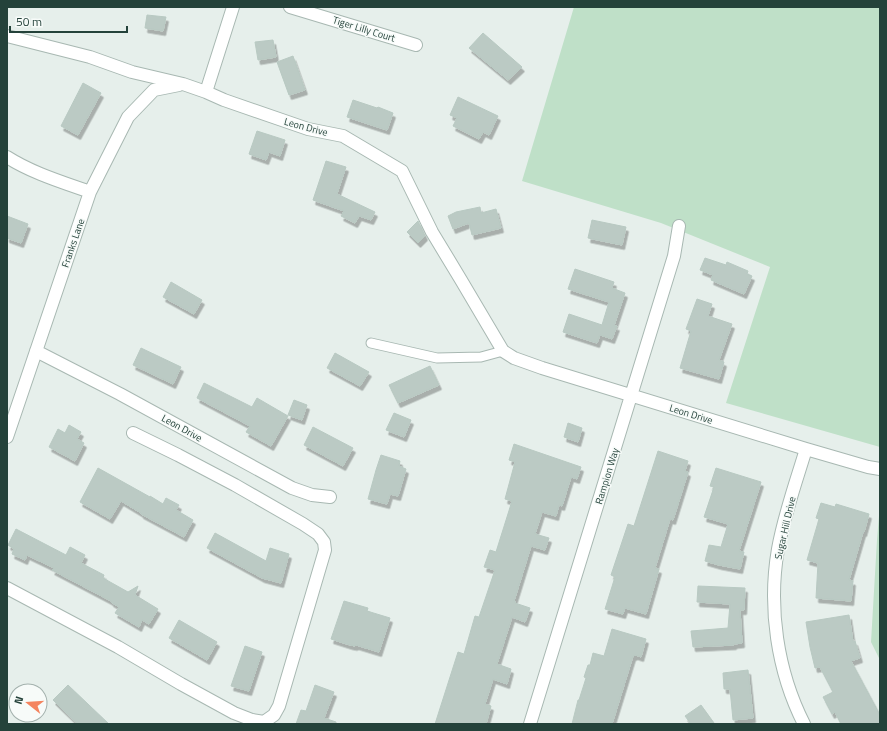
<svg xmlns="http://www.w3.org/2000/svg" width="887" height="731" viewBox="0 0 887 731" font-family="'Titillium Web',sans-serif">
	<defs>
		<filter id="shadow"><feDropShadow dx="2.5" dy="4.5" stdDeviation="0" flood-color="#0004"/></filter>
	</defs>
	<rect width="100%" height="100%" fill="#e6efeb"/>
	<path fill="#bfe0c8" d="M 574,7 L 880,7 L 880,447 L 726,403 L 770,267 L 661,223 L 522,181 Z
		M 880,504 L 880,660 L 871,642 L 877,540 Z"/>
	<path fill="#bbcac4" stroke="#b8c9c2" filter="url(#shadow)" d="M 147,15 L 166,17 L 163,31 L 145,28 Z
		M 483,33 L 522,67 L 508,80 L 469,48 Z
		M 273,40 L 276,57 L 258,60 L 255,42 Z
		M 293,56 L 305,90 L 289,95 L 277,62 Z
		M 83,83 L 101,93 L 78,135 L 61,126 Z
		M 458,97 L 498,116 L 489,135 L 483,132 L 479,139 L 453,126 L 457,118 L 450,115 Z
		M 353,100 L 377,108 L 378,107 L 393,113 L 387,130 L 347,117 Z
		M 257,131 L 285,140 L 280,156 L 269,152 L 266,160 L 249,154 Z
		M 326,161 L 346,167 L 337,194 L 375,212 L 371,220 L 359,216 L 355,223 L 341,216 L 344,211 L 313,200 Z
		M 480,207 L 481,213 L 496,209 L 501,228 L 472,235 L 469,223 L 453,229 L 448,216 L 456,212 Z
		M 7,216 L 28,224 L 21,243 L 7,238 Z
		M 592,220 L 626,227 L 622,245 L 588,238 Z
		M 418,221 L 425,236 L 418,243 L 407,232 Z
		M 705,258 L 726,265 L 727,262 L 748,271 L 747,274 L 752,276 L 744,294 L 711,280 L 713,275 L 700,270 Z
		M 575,269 L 614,282 L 612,288 L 625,293 L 614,326 L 617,326 L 612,339 L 600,335 L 597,343 L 563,332 L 569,314 L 602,325 L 609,302 L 568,289 Z
		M 171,282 L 202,300 L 194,314 L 163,297 Z
		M 697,299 L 712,304 L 708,316 L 732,324 L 719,360 L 724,362 L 719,379 L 680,368 L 691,331 L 686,329 Z
		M 141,348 L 181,367 L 173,384 L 133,365 Z
		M 335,353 L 369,372 L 360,386 L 327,368 Z
		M 430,366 L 439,385 L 398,403 L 389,385 Z
		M 204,383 L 252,407 L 257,398 L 288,416 L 271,446 L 246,432 L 250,426 L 197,398 Z
		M 294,400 L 307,405 L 302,420 L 288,415 Z
		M 394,413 L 411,420 L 404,437 L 386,430 Z
		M 568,423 L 582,428 L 578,442 L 564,437 Z
		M 69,425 L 81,432 L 77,439 L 84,443 L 75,461 L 49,447 L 58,429 L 65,433 Z
		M 313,427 L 353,448 L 343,466 L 304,445 Z
		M 514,444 L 581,467 L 577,479 L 571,477 L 562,506 L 559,505 L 556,516 L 542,512 L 535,534 L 549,538 L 545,550 L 531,546 L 514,601 L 515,601 L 515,603 L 530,608 L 525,622 L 512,617 L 497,664 L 511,669 L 507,684 L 493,679 L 485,704 L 491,706 L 486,724 L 435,724 L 458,652 L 464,654 L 475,616 L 479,617 L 495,570 L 484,567 L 490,550 L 496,552 L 512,501 L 505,499 L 515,462 L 509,460 Z
		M 658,451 L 688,461 L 685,471 L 688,472 L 673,520 L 670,519 L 655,568 L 659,569 L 646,614 L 625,608 L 623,614 L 605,609 L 615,577 L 611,575 L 628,524 L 634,526 Z
		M 381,455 L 400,461 L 399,466 L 406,469 L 398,496 L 390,494 L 387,504 L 368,499 L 376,470 Z
		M 98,468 L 150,497 L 150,496 L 163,504 L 166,498 L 179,505 L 176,510 L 193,520 L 184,537 L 141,514 L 141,513 L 121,501 L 110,519 L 80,502 Z
		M 716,468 L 761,482 L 739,551 L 744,552 L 740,569 L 719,565 L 705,561 L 709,545 L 721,547 L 728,524 L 704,517 L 714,487 L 710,486 Z
		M 821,503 L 835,507 L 836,504 L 869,514 L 864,532 L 863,532 L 849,580 L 853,581 L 851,601 L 816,598 L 818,563 L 807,560 L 819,519 L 816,518 Z
		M 16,529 L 66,555 L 70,547 L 85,555 L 81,563 L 104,575 L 103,578 L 128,592 L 138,586 L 135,595 L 158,609 L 149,624 L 142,620 L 139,627 L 115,613 L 119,607 L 111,602 L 111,601 L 52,570 L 54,568 L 27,555 L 25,560 L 12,554 L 14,549 L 8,545 Z
		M 215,533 L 266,561 L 270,548 L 289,554 L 281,583 L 262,578 L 207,548 Z
		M 698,586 L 745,588 L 744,610 L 740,610 L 742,643 L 734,644 L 734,645 L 693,647 L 691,631 L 728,628 L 730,604 L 697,602 Z
		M 344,601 L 368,608 L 367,611 L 390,618 L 379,652 L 356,645 L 355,646 L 350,645 L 331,639 Z
		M 849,615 L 853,642 L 855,641 L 860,658 L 851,661 L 880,715 L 880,724 L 841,724 L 835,712 L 832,714 L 823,697 L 833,692 L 820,667 L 815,668 L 810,647 L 806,622 Z
		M 179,620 L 217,642 L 207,660 L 169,638 Z
		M 612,629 L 646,639 L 641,657 L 635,655 L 634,656 L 633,656 L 612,724 L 572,724 L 578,700 L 579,700 L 586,678 L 584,677 L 588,665 L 590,665 L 593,653 L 604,656 Z
		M 245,646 L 262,652 L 249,691 L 231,686 Z
		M 748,670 L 753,718 L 733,720 L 730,689 L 724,689 L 723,673 Z
		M 68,685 L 109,724 L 78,724 L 53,700 Z
		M 315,685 L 334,692 L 324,718 L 336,722 L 336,724 L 296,724 L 301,710 L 306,711 Z
		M 701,705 L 714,723 L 714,724 L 691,724 L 685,716 Z"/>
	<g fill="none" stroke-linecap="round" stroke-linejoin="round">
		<defs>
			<path id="lane" d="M 371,343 L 437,358 L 481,357 L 503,351"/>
			<path id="street" d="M 290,7 L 416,45
				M 7,36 L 90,57 L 132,72 L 183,84 L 206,92 L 224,100 L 308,129 L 343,136 L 402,171 L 432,232 L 461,280 L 503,351 L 514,358 L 542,368 L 806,449 L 868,467 L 880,469
				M 206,92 L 233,7
				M 7,157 C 32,173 62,182 90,192
				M 36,351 L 120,394 L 292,488 L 312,495 L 330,497
				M 7,437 L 90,192 L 128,117 L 154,90 L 179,85
				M 7,588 L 118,647 L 181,684 L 234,713 L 252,720 L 264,722 L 274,715 L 279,706 L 325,550 L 324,542 L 318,534 L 303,524 L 235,485 L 178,455 L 133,433
				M 530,724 L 674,256 L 679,226
				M 804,724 C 777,671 768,607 778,549 C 784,515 796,482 806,449"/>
		</defs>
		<use href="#lane" stroke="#a8b8b2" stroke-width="11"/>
		<use href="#street" stroke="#a8b8b2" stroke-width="14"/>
		<use href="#lane" stroke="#fff" stroke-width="9"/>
		<use href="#street" stroke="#fff" stroke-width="12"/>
	</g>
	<g text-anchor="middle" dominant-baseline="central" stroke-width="3" stroke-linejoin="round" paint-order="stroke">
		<g font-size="10" fill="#24423a" stroke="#f7fbf9">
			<text transform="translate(364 29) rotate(17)">Tiger Lilly Court</text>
			<text transform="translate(306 127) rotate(15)">Leon Drive</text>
			<text transform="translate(73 243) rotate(-71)">Franks Lane</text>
			<text transform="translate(691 414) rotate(17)">Leon Drive</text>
			<text transform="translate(182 428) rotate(29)">Leon Drive</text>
			<text transform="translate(607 476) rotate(-73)">Rampion Way</text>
			<text transform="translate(785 528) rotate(-77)">Sugar Hill Drive</text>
		</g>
	</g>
	<rect width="887" height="731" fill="none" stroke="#24423a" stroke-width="16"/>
	<g transform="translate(28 703) rotate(287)"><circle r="19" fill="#f7fbf9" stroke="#a3b1ad"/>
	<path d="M0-3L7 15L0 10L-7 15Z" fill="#f4845f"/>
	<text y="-6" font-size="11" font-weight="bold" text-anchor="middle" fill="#24423a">N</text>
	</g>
	<path d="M10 26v6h117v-6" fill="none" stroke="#24423a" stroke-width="2"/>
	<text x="16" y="26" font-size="12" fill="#24423a" stroke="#f7fbf9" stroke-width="3" paint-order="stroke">50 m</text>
</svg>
